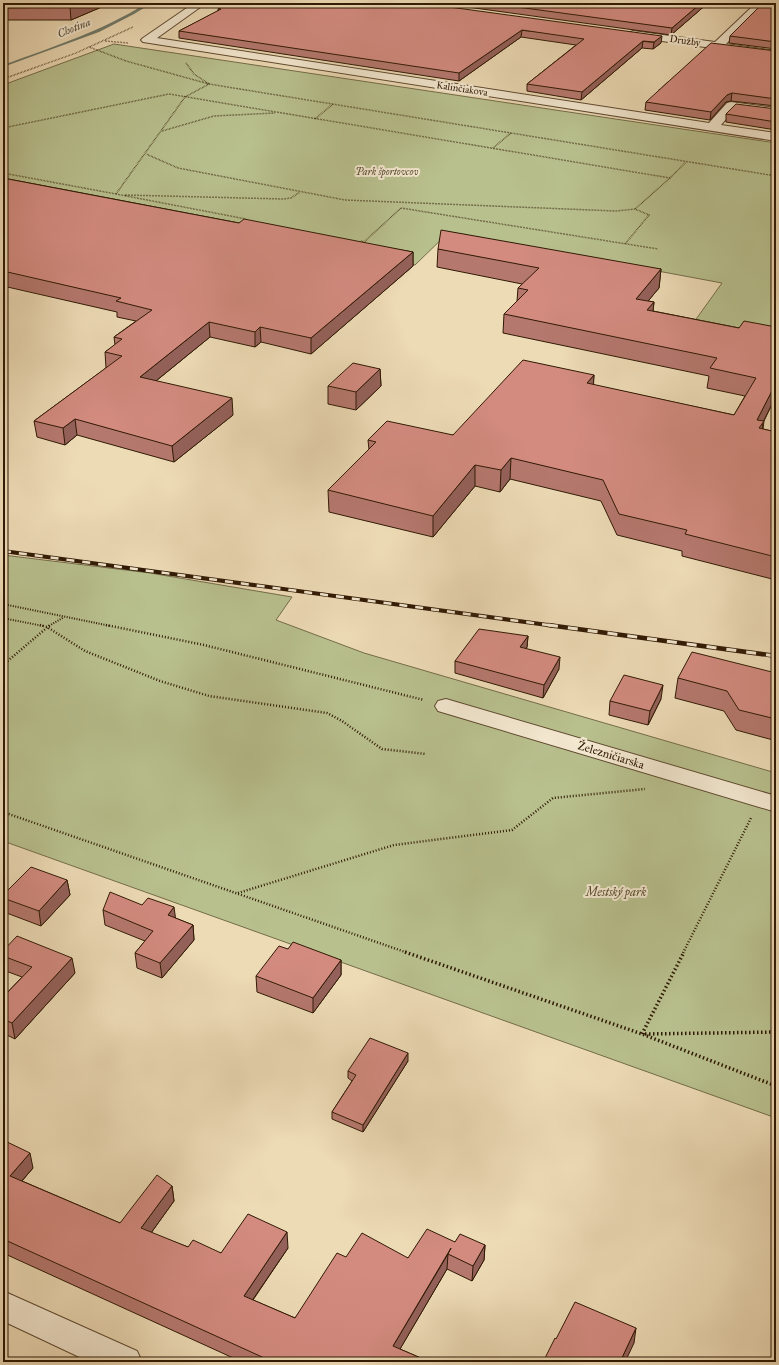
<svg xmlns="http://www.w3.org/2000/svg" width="779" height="1365" viewBox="0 0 779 1365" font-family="'IM FELL Great Primer',serif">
	<rect width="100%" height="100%" fill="#eddbb6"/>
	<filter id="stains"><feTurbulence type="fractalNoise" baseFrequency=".005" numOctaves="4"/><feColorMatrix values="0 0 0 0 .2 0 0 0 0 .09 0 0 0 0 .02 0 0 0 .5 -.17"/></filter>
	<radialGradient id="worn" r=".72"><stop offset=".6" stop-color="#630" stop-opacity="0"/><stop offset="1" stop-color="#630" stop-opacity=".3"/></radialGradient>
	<path fill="#b8c08e" stroke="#746c49" d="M 114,44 L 776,143 L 776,338 L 694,322 L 722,283 L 449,232 L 415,265 L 3,184 L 3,85 Z
		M 3,555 L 150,573 L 292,597 L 276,620 L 364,653 L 776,773 L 776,1118 L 3,841 Z"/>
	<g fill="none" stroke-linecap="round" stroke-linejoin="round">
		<path fill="#6f7a6b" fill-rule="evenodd" d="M 147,3 L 152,3 L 134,14 L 99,32 L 3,67 L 3,65 C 53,47 102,31 147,3 Z"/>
		<defs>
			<path id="minor" d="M 194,3 L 206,3 L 157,38 L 709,123 L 727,103 L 731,102 L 776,108 L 776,116 L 734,110 L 721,125 L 776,133 L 776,141 L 143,42 L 141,40 L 143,38 Z
				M 756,3 L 767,3 L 726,44 L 776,51 L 776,57 L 633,37 L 627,34 L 633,31 L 715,42 Z
				M 446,699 L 776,796 L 776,812 L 438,711 L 435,706 L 438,701 Z
				M 3,1291 L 137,1351 L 142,1362 L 90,1362 L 3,1321 Z"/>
		</defs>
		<use href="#minor" stroke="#5f4a30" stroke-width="2"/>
		<path stroke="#301904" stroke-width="1.5" stroke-dasharray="0.5 1" stroke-linecap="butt" d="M 105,41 L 128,43
			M 89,47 L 126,61 L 209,84 L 776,176
			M 186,63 L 194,74 L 209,84 L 185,97 L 116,194 L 246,219
			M 3,79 L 76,53 L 133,27
			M 662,90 L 659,90 L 691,63
			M 315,119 L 333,104
			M 3,128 L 169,94 L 670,178 L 635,209 L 616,211 L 345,200 L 178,168 L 146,154
			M 162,131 L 214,116 L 275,113
			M 493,148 L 511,133
			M 3,173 L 116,194
			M 670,178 L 686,162
			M 125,195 L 283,199 L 291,198 L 300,192
			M 361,241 L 364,242 L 401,208 L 658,249
			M 625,244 L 649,215 L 635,209"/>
		<path stroke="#301904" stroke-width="2" stroke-dasharray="1 1.5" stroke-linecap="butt" d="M 3,604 L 111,626
			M 3,618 L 43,626
			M 49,626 L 64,617"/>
		<path stroke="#301904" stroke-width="2.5" stroke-dasharray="1 2" stroke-linecap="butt" d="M 40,625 L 47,627 L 85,651 L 160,681 L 209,696 L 327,713 L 342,721 L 382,749 L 426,754
			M 106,625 L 204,645 L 424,700
			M 3,665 L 50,625
			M 3,812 L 408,953
			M 238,893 L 394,845 L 512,830 L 553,798 L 645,789
			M 683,953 L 751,818"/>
		<path stroke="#301904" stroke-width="3.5" stroke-dasharray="1.5 2.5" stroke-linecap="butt" d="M 405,952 L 642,1034 L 776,1086
			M 642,1034 L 684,952
			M 645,1034 L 776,1032
			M 3,1356 L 15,1362"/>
		<use href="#minor" fill="#f3e8d0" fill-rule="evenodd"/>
		<defs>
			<path id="rail-far1" d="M 3,551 L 555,626"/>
			<path id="rail" d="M 548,625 L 776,656"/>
		</defs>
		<use href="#rail-far1" stroke="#301904" stroke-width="4"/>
		<use href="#rail" stroke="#301904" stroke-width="4.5"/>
		<use href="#rail-far1" stroke="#f3e8d0" stroke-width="2.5" stroke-dasharray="8" stroke-linecap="butt"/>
		<use href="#rail" stroke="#f3e8d0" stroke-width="3" stroke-dasharray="10" stroke-linecap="butt"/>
	</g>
	<path fill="#b5786e" stroke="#301904" d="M 3,3 L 111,3 L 71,20 L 3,20 Z
		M 222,3 L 661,43 L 653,49 L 642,48 L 581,100 L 527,91 L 527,84 L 576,45 L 521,37 L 459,81 L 179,38 L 179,31 L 218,11 L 218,9 L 219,8 L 219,5 Z
		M 438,3 L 570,3 L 589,5 L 708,3 L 671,35 Z
		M 776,3 L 776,49 L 729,43 L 730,36 Z
		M 776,51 L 776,106 L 731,101 L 726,102 L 710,120 L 645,110 L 646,102 Z
		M 776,109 L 776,130 L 726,122 L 726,114 Z
		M 3,178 L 239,223 L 413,252 L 413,266 L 311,354 L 261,342 L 255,347 L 210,337 L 156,381 L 233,415 L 174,462 L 77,435 L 65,445 L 37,437 L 34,421 L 106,368 L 105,352 L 115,345 L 114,337 L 136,321 L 117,317 L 117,312 L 3,286 Z
		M 438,249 L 661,269 L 659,288 L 648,301 L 654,302 L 653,311 L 739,328 L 776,327 L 776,403 L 773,402 L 764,421 L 763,429 L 776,432 L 776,580 L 682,556 L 682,551 L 617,535 L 601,501 L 510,479 L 500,492 L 475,486 L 433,537 L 329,512 L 328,490 L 369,450 L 368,440 L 453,435 L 594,375 L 593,385 L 734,415 L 745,396 L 707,388 L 709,376 L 503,333 L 504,314 L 517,301 L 518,288 L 522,284 L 437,267 Z
		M 380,369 L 381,386 L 356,410 L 328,404 L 328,386 Z
		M 528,636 L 527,647 L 526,649 L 559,669 L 543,698 L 455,673 L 455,661 Z
		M 776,673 L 776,734 L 773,740 L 736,730 L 724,711 L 675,698 L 678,678 Z
		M 661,699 L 648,725 L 609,715 L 610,701 Z
		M 67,880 L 70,895 L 41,926 L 4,912 L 3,906 L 3,895 Z
		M 103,910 L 175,918 L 193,925 L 194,940 L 162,978 L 137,968 L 135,953 L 145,941 L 105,925 Z
		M 288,949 L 341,960 L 341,975 L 313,1013 L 257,992 L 256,976 Z
		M 3,951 L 75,973 L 15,1039 L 3,1033 L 3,997 L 22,977 L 3,970 Z
		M 408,1061 L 363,1132 L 332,1119 L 332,1112 L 352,1081 L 348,1078 L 348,1071 Z
		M 3,1140 L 33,1168 L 22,1181 L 120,1223 L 172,1186 L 174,1201 L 151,1233 L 188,1247 L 221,1253 L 288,1248 L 253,1300 L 295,1318 L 346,1257 L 408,1258 L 455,1242 L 485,1245 L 484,1260 L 472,1281 L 447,1269 L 400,1349 L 430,1362 L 242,1362 L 3,1253 Z"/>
	<path fill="#94615a" stroke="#301904" d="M 80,3 L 111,3 L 71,20 L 70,7 Z
		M 701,3 L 708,3 L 671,35 L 672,28 Z
		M 522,30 L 521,37 L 459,81 L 459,73 Z
		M 662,36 L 661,43 L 653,49 L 654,42 Z
		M 643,41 L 642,48 L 581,100 L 582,92 Z
		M 732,93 L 731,101 L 726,102 L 710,120 L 711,112 L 727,95 Z
		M 413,252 L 413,266 L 311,354 L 311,338 Z
		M 661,269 L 659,288 L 634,318 L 636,299 Z
		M 654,302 L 652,321 L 647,310 Z
		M 209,322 L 210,337 L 141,393 L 140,377 Z
		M 260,327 L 261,342 L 255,347 L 255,332 Z
		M 380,369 L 381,386 L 356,410 L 356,392 Z
		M 594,375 L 593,395 L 587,383 Z
		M 776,383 L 773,402 L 763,422 L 761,442 L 757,420 Z
		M 232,398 L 233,415 L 174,462 L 172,446 Z
		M 75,419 L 77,435 L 65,445 L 63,428 Z
		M 511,458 L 510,479 L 500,492 L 501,470 Z
		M 475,465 L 475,486 L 433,537 L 433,516 Z
		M 528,636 L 527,647 L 519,659 L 520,647 Z
		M 560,657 L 559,669 L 543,698 L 544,685 Z
		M 663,685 L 661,699 L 648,725 L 650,711 Z
		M 776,725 L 776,734 L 773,740 Z
		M 67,880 L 70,895 L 41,926 L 39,911 Z
		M 174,907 L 176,922 L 168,915 Z
		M 193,925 L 194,940 L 162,978 L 160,963 Z
		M 72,958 L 75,973 L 15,1039 L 12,1023 Z
		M 341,960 L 341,975 L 313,1013 L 313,998 Z
		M 408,1053 L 408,1061 L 363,1132 L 363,1125 Z
		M 30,1153 L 33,1168 L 13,1191 L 10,1176 Z
		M 172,1186 L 174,1201 L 143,1244 L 141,1228 Z
		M 287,1232 L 288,1248 L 245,1311 L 244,1296 Z
		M 485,1245 L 484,1260 L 472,1281 L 473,1266 Z
		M 448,1254 L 447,1269 L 393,1361 L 393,1346 Z
		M 636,1328 L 634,1343 L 625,1362 L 620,1362 Z"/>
	<path fill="#d38b80" stroke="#301904" d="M 3,3 L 80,3 L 70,7 L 3,8 Z
		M 222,3 L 420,3 L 662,36 L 654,42 L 643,41 L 582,92 L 527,84 L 584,39 L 522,30 L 459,73 L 179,31 L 221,9 L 218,9 L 224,6 L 219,5 Z
		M 488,3 L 570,3 L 589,5 L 592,3 L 701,3 L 672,28 Z
		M 763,3 L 776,3 L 776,42 L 730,36 Z
		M 711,43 L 776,51 L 776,99 L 732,93 L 727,95 L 711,112 L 646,102 Z
		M 736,104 L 776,109 L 776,122 L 726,114 Z
		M 3,178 L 239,223 L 244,219 L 413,252 L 311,338 L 260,327 L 255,332 L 209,322 L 140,377 L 232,398 L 172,446 L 75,419 L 63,428 L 34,421 L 122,356 L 105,352 L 122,339 L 114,337 L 152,310 L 116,301 L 121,298 L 3,271 Z
		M 441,230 L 661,269 L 636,299 L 654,302 L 647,310 L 739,328 L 744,321 L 776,327 L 776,383 L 757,420 L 764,421 L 759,428 L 776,432 L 776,557 L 685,534 L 687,530 L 619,514 L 603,480 L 511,458 L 501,470 L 475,465 L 433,516 L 328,490 L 376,442 L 368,440 L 387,421 L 453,435 L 523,360 L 594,375 L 587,383 L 734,415 L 756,378 L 710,368 L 717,358 L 504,314 L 528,290 L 518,288 L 539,268 L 438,249 Z
		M 353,363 L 380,369 L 356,392 L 328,386 Z
		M 479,629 L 528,636 L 520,647 L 560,657 L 544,685 L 455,661 Z
		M 692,652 L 776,673 L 776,719 L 739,710 L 727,691 L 678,678 Z
		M 624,675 L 663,685 L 650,711 L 610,701 Z
		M 31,867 L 67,880 L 39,911 L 3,898 L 3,895 Z
		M 110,892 L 142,905 L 148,898 L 174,907 L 168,915 L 193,925 L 160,963 L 135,953 L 153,931 L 103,910 Z
		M 17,936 L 72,958 L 12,1023 L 3,1019 L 3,997 L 32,967 L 3,956 L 3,951 Z
		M 293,942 L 341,960 L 313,998 L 256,976 L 279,946 L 288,949 Z
		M 370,1038 L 408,1053 L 363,1125 L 332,1112 L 356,1075 L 348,1071 Z
		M 3,1140 L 30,1153 L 10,1176 L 120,1223 L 157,1175 L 172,1186 L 141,1228 L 188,1247 L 193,1240 L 221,1253 L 248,1214 L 287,1232 L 244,1296 L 295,1318 L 337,1253 L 346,1257 L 362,1233 L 408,1258 L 427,1229 L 455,1242 L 460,1234 L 485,1245 L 473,1266 L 448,1254 L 451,1248 L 393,1346 L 430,1362 L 273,1362 L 3,1239 Z
		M 575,1302 L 636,1328 L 620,1362 L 543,1362 L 555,1338 L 556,1339 Z"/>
	<g text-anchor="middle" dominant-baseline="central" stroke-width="4" stroke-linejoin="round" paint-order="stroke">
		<g font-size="10" fill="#301904" stroke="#f3e8d0">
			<text transform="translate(685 41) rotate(8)">Družby</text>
			<text transform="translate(462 89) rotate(9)">Kalinčiakova</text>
		</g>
		<g font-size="10" font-style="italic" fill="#594b2d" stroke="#f3e8d0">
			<text x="387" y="172">Park športovcov</text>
		</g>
		<g font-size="11" font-style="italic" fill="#504a37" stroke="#f3e8d0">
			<text transform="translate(74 28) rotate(-22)">Chotina</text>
		</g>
		<g font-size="12" fill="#301904" stroke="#f3e8d0">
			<text transform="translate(611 755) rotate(17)">Železničiarska</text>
		</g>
		<g font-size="12" font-style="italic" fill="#594b2d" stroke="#f3e8d0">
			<text x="616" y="892">Mestský park</text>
		</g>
	</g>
	<rect width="779" height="1365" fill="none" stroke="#eddbb6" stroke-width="16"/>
	<rect x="4" y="4" width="771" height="1357" fill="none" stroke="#301904" stroke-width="2"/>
	<rect x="8" y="8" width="763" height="1349" fill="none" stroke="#301904"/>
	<rect width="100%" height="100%" filter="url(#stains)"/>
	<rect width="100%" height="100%" fill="url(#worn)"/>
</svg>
